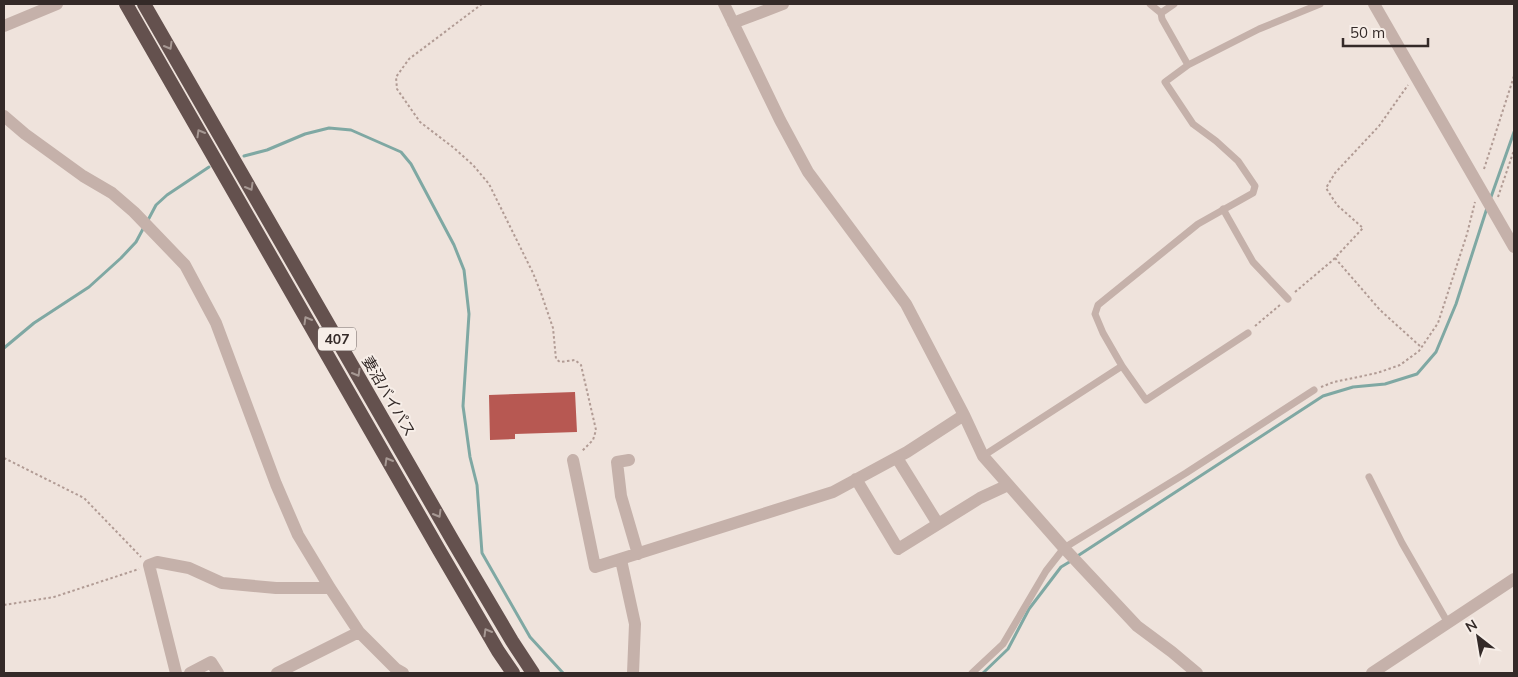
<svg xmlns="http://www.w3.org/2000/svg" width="1518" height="677" viewBox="0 0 1518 677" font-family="Mulish,'Noto Sans JP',sans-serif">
	<rect width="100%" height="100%" fill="#efe3dc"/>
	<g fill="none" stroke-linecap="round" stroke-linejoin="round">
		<path stroke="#7fa8a3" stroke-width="3" d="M 244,156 L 267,150 L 305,134 L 329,128 L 351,130 L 401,152 L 411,164 L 454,245 L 464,270 L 469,314 L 463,406 L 470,457 L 477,485 L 482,553 L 530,637 L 563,673
			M 1491,197 L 1514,132
			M 147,222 L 156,205 L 167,195 L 209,167
			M 4,348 L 34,323 L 89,287 L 121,258 L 136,242 L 144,227
			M 1076,557 L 1323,396 L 1353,387 L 1385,384 L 1417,374 L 1436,352 L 1456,304 L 1487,208
			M 983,673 L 1008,649 L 1029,609 L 1061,567 L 1071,561"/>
	</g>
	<path fill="#b75852" d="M 575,392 L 577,432 L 515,434 L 515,439 L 490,440 L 489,395 Z"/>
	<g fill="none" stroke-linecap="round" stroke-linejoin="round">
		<path stroke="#b19b94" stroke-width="2" stroke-dasharray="2.5 2.5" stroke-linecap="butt" d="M 482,4 L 409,59 L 396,77 L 397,89 L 420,122 L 454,148 L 473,165 L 489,184 L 533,273 L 541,293 L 553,328 L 556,359 L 560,362 L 575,360 L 581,365 L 596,430 L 593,440 L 581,452
			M 1484,169 L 1514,76
			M 1498,197 L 1514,150
			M 1335,258 L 1380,310 L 1421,347
			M 1295,292 L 1333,260 L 1363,228 L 1337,205 L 1326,188 L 1335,173 L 1379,126 L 1408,85
			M 1255,326 L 1280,305
			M 1321,387 L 1334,382 L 1377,373 L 1400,365 L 1419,351 L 1438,323 L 1467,234 L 1475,202
			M 4,458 L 84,498 L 141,557
			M 4,605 L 54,597 L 139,569"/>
		<path stroke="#c5b1aa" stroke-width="7" d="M 1161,13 L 1174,4
			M 1188,65 L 1259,29 L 1320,4
			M 1223,209 L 1253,262 L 1288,299
			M 1122,366 L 1103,333 L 1095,314 L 1098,305 L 1198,224 L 1253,193 L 1255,186 L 1238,161 L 1216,141 L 1193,124 L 1165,82 L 1188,65 L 1162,19 L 1161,13 L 1150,4
			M 983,456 L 1122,366 L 1146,400 L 1248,333
			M 1369,477 L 1402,543 L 1448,623
			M 972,673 L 1003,644 L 1046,571 L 1064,548 L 1186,473 L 1314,390"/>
		<path stroke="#c5b1aa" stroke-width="12" d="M 724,4 L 780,120 L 808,172 L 906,304 L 964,415 L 983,456 L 1064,548 L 1137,626 L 1172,652 L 1197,673
			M 733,23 L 783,4
			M 4,26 L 57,4
			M 4,116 L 25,134 L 83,176 L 112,193 L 134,212 L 185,265 L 216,323 L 276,484 L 298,535 L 330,588 L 359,632 L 396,669 L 403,673
			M 897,458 L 938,524
			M 573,460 L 595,567 L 833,492 L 907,452 L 964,415
			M 629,460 L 617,462 L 621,496 L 638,554
			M 856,479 L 898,549 L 980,498 L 1008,485
			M 621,560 L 635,624 L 633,673
			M 176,673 L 149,565 L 157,562 L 189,568 L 222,583 L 276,588 L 330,588
			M 190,673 L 211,662 L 218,673
			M 277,673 L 359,632
			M 1372,673 L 1514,579"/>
		<path stroke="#c5b1aa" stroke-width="12" d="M 1374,4 L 1514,247"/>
		<path stroke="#64514e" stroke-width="14" d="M 126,4 L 439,550 L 498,651 L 513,673
			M 144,4 L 453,541 L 512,641 L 533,673"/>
	</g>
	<defs><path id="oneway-chevron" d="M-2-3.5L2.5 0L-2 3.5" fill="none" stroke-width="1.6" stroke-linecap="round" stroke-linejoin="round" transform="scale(1.25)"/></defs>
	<g stroke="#a69893">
		<use href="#oneway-chevron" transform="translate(169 46) rotate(60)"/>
		<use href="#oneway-chevron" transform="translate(200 133) rotate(-120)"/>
		<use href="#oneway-chevron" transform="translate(250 187) rotate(60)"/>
		<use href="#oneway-chevron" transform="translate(307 320) rotate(-120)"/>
		<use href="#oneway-chevron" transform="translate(357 373) rotate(60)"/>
		<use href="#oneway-chevron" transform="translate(388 461) rotate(-120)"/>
		<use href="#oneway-chevron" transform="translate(438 514) rotate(60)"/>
		<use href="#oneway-chevron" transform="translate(487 632) rotate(-120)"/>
	</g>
	<g text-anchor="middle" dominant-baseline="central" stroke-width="4" stroke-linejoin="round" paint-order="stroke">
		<rect fill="#f7eee8" stroke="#6e6562" stroke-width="1" x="318" y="327.5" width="38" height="23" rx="4"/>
		<g font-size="14" font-weight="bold" fill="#342a28">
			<text x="337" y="339">407</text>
		</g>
		<g font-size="15" fill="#342a28" stroke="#f7eee8">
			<text transform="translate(389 396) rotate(60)">妻沼バイパス</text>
		</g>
	</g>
	<rect width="1518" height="677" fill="none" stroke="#342a28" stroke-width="10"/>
	<g transform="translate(1478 637) rotate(329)" stroke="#f7eee8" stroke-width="4" paint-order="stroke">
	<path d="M0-4L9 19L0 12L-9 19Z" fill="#342a28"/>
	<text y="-8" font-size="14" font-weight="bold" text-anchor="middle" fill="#342a28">N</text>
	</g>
	<path d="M1343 38v8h85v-8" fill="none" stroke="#342a28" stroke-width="2.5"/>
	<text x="1350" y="38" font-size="15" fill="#342a28" stroke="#f7eee8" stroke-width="4" paint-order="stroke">50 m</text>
</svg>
